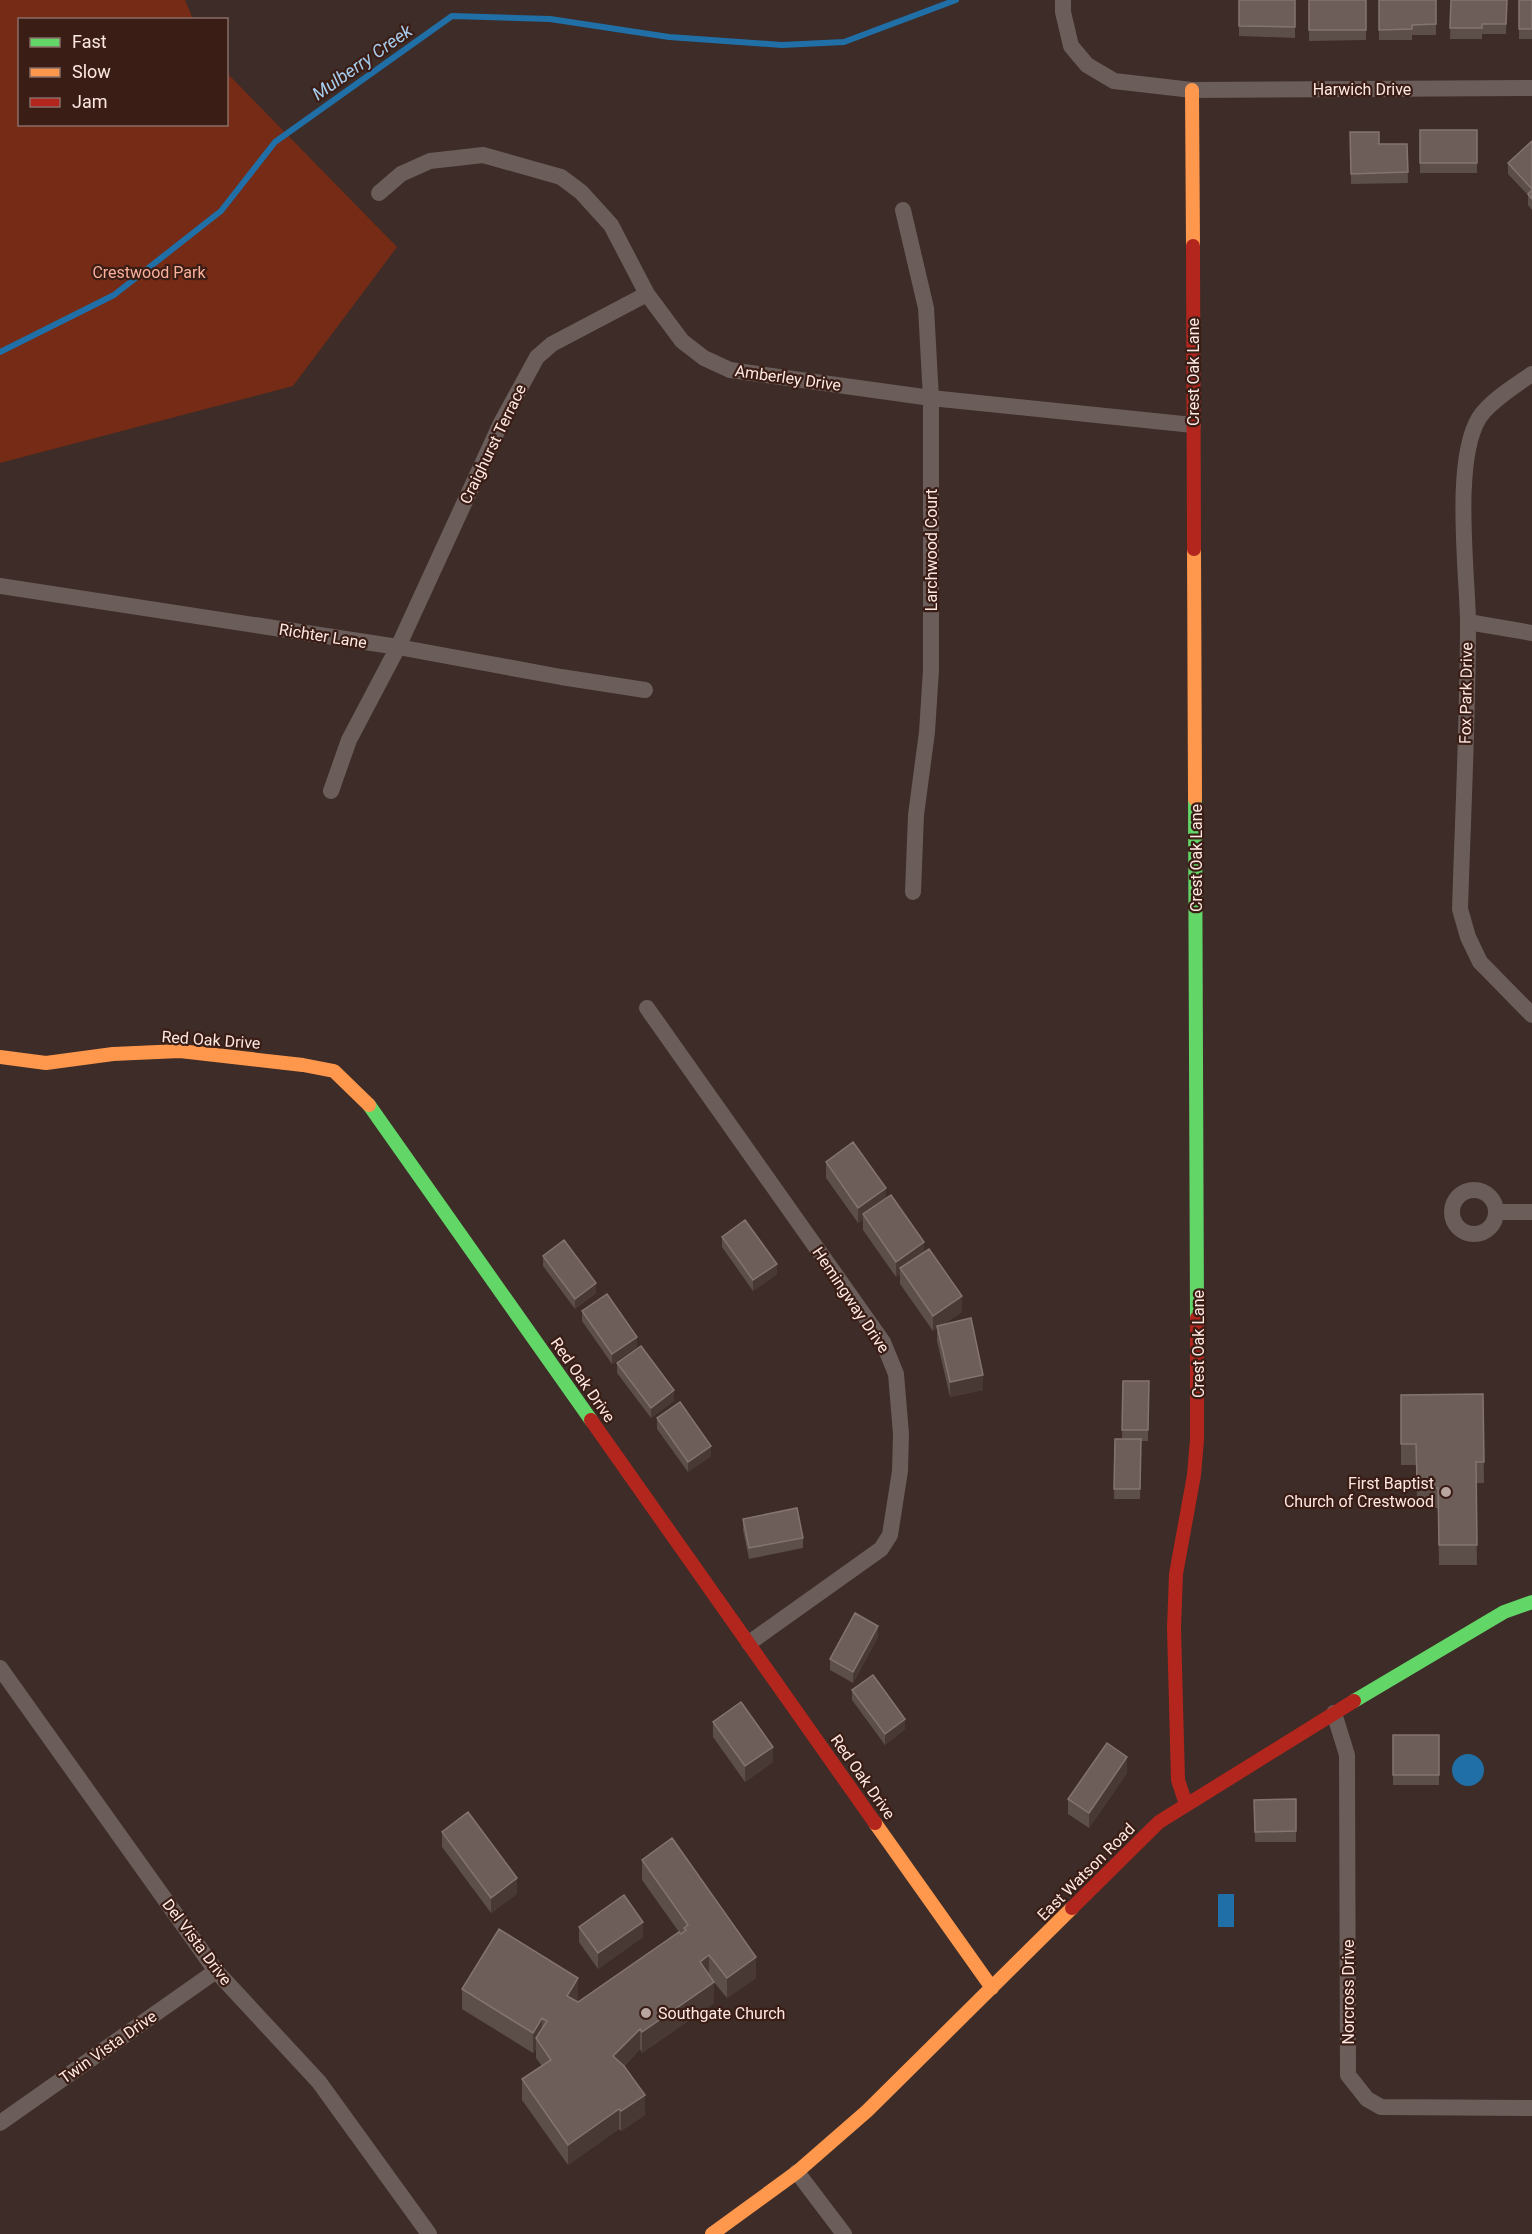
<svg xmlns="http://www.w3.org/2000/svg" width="1532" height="2234" viewBox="0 0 1532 2234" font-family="Roboto,sans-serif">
	<rect width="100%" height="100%" fill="#3d2c27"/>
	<path fill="#752b15" d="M 0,0 L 185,0 L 193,19 L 20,20 L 20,124 L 226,124 L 227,73 L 397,247 L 293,386 L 0,463 Z"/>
	<path fill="#206fa6" d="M1452 1770a16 16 0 1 1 32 0a16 16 0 1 1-32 0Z
		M 1218,1894 L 1234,1894 L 1234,1927 L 1218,1927 Z"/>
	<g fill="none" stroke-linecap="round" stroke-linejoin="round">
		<path stroke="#206fa6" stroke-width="6" d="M 0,352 L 114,295 L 221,211 L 275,142 L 452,16 L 550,19 L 669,37 L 782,45 L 844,42 L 956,0"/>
		<path stroke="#6a5d5a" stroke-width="16" d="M 1063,0 L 1063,12 L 1071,46 L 1087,65 L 1114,81 L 1192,90 L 1532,88
			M 379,193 L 401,174 L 430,161 L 483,155 L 561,177 L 581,192 L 611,225 L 647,294 L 682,341 L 704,358 L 730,370 L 931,398 L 1193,425
			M 903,210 L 926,308 L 931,398 L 931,670 L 927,732 L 916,815 L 913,892
			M 1532,374 C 1517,384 1489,402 1479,418 C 1453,461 1467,569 1468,621 C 1468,717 1463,813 1460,909 L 1468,937 L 1480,962 L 1532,1015
			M 0,586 L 398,647 L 561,677 L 645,690
			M 1468,622 L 1532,633
			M 331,791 L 349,740 L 398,647 L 501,423 L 537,357 L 552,344 L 647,294
			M 647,1008 L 883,1342 L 896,1374 L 901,1434 L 900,1471 L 890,1535 L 881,1549 L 749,1643
			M1452 1212a22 22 0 1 1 44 0a22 22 0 1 1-44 0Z
			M 1496,1212 L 1532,1212
			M 0,1668 L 216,1971 L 319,2082 L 429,2234
			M 1334,1713 L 1347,1755 L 1348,2075 L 1367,2099 L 1381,2107 L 1532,2108
			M 0,2123 L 216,1971
			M 797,2172 L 844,2234"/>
		<path stroke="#63d668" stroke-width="14" d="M 1195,799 L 1197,1318
			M 369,1105 L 591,1420
			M 1354,1701 L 1504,1612 L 1532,1602"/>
		<path stroke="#ff974d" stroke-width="14" d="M 1192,90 L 1193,246
			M 1194,549 L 1195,799
			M 0,1057 L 46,1063 L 113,1054 L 180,1051 L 303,1065 L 334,1071 L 369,1105
			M 875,1823 L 992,1988
			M 712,2234 L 797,2172 L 867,2111 L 1072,1908"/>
		<path stroke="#b3261e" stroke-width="14" d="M 1193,246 L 1194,549
			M 591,1420 L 875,1823
			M 1186,1804 L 1178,1780 L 1174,1628 L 1176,1574 L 1194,1475 L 1197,1440 L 1197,1318
			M 1072,1908 L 1159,1822 L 1354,1701"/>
	</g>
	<path fill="#5c4e49" d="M 1239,0 L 1295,0 L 1295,38 L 1239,36 Z
		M 1309,0 L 1366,0 L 1366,40 L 1309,41 Z
		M 1379,0 L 1436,0 L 1436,35 L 1412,35 L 1412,40 L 1379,40 Z
		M 1451,0 L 1507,0 L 1506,34 L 1482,34 L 1482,39 L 1450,39 Z
		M 1519,0 L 1532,0 L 1532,39 L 1519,39 Z
		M 1420,130 L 1477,130 L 1477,173 L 1420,173 Z
		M 1350,132 L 1379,144 L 1407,144 L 1408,183 L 1351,184 Z
		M 1532,141 L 1532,210 L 1528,205 L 1528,195 L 1508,174 L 1508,163 Z
		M 826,1162 L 886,1198 L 924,1252 L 962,1312 L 944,1324 L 983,1390 L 950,1397 L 937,1341 L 937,1328 L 933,1331 L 900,1284 L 900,1274 L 896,1277 L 863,1230 L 863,1220 L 858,1223 L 826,1178 Z
		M 722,1237 L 777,1274 L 753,1291 L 722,1247 Z
		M 543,1256 L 596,1293 L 575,1309 L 543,1266 Z
		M 582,1311 L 637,1347 L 612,1364 L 582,1321 Z
		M 617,1363 L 674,1401 L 651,1418 L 617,1373 Z
		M 1123,1381 L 1149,1381 L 1148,1441 L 1141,1441 L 1140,1499 L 1114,1499 L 1115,1439 L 1122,1439 Z
		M 1483,1394 L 1484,1483 L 1476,1483 L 1477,1565 L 1439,1565 L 1438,1508 L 1432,1508 L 1432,1500 L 1417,1500 L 1416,1465 L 1401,1465 L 1401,1395 Z
		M 657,1418 L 711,1456 L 688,1472 L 657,1429 Z
		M 743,1519 L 803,1538 L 803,1548 L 749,1559 L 743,1530 Z
		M 878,1637 L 853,1683 L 830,1670 L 830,1659 Z
		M 852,1690 L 905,1729 L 885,1745 L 852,1700 Z
		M 713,1722 L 773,1762 L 745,1782 L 713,1737 Z
		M 1393,1735 L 1439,1735 L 1439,1785 L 1393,1785 Z
		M 1127,1773 L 1089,1828 L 1068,1814 L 1068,1799 Z
		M 1296,1799 L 1296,1842 L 1255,1842 L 1254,1800 Z
		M 442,1832 L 517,1894 L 491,1913 L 442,1847 Z
		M 642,1860 L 756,1978 L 727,1998 L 712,1980 L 714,2003 L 642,2053 L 640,2049 L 624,2066 L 645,2115 L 621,2131 L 619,2129 L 568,2165 L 522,2100 L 522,2079 L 542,2066 L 536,2058 L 536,2049 L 533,2053 L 462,2009 L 462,1989 L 578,1998 L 576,2001 L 578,2002 L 679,1932 L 642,1880 Z
		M 579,1927 L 643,1937 L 598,1969 L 579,1942 Z"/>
	<path fill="#483935" d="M 886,1188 L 886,1203 L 863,1214 L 863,1220 L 858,1223 L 858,1208 Z
		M 924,1242 L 924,1258 L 900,1268 L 900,1274 L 896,1277 L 896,1262 Z
		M 777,1264 L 777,1274 L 753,1291 L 753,1280 Z
		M 596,1283 L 596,1293 L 575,1309 L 575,1299 Z
		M 962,1296 L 962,1312 L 938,1328 L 937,1326 L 937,1328 L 933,1331 L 933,1316 Z
		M 637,1337 L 637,1347 L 612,1364 L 612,1354 Z
		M 983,1375 L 983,1390 L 950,1397 L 950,1382 Z
		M 674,1390 L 674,1401 L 651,1418 L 651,1408 Z
		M 711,1446 L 711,1456 L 688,1472 L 688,1462 Z
		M 878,1626 L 878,1637 L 853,1683 L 853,1672 Z
		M 905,1719 L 905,1729 L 885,1745 L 885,1734 Z
		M 773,1747 L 773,1762 L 745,1782 L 745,1766 Z
		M 1127,1757 L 1127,1773 L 1089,1828 L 1089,1813 Z
		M 517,1878 L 517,1894 L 491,1913 L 491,1898 Z
		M 643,1922 L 643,1937 L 598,1969 L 598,1953 Z
		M 709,1955 L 709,1976 L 700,1962 Z
		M 756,1957 L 756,1978 L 727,1998 L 727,1978 Z
		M 578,1978 L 578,1998 L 567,2016 L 567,1996 Z
		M 714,1982 L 714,2003 L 642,2053 L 642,2032 Z
		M 542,2018 L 542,2039 L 536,2038 L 536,2049 L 533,2053 L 533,2033 Z
		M 640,2029 L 640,2049 L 613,2076 L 613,2056 Z
		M 645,2095 L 645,2115 L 621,2131 L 621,2111 Z
		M 619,2109 L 619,2129 L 568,2165 L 568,2145 Z"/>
	<path fill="#6d5e5a" stroke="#84746f" stroke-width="1.5" d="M 1239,0 L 1295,0 L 1295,27 L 1239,26 Z
		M 1309,0 L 1366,0 L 1366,30 L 1309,30 Z
		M 1379,0 L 1436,0 L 1436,24 L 1412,25 L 1412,29 L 1379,30 Z
		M 1451,0 L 1507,0 L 1506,24 L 1482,24 L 1482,28 L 1450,28 Z
		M 1519,0 L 1532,0 L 1532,29 L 1519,29 Z
		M 1420,130 L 1477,130 L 1477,163 L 1420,163 Z
		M 1350,132 L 1379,132 L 1379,144 L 1407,144 L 1408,172 L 1351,174 Z
		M 1532,141 L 1532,189 L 1508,163 Z
		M 1532,190 L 1532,199 L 1528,194 Z
		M 853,1142 L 886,1188 L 858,1208 L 826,1162 Z
		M 891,1195 L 924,1242 L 896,1262 L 863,1214 Z
		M 745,1220 L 777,1264 L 753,1280 L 722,1237 Z
		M 564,1240 L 596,1283 L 575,1299 L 543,1256 Z
		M 929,1249 L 962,1296 L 933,1316 L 900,1268 Z
		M 607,1294 L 637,1337 L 612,1354 L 582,1311 Z
		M 971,1318 L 983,1375 L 950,1382 L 937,1326 Z
		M 641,1346 L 674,1390 L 651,1408 L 617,1363 Z
		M 1123,1381 L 1149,1381 L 1148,1430 L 1122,1430 Z
		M 1483,1394 L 1484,1462 L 1476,1462 L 1477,1545 L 1439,1545 L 1438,1488 L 1432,1488 L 1432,1480 L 1417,1480 L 1416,1444 L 1401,1444 L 1401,1395 Z
		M 680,1402 L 711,1446 L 688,1462 L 657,1418 Z
		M 1115,1439 L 1141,1439 L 1140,1489 L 1114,1489 Z
		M 797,1508 L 803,1538 L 749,1548 L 743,1519 Z
		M 855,1613 L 878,1626 L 853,1672 L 830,1659 Z
		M 873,1675 L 905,1719 L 885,1734 L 852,1690 Z
		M 741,1702 L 773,1747 L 745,1766 L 713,1722 Z
		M 1393,1735 L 1439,1735 L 1439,1775 L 1393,1775 Z
		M 1107,1743 L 1127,1757 L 1089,1813 L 1068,1799 Z
		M 1296,1799 L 1296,1831 L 1255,1832 L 1254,1800 Z
		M 468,1812 L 517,1878 L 491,1898 L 442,1832 Z
		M 672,1838 L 756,1957 L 727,1978 L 709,1955 L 700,1962 L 714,1982 L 642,2032 L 640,2029 L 613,2056 L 624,2066 L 645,2095 L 621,2111 L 619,2109 L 568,2145 L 522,2079 L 551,2060 L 536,2038 L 547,2021 L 542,2018 L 533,2033 L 462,1989 L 499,1929 L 578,1978 L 567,1996 L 578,2002 L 679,1932 L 681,1934 L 686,1930 L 684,1928 L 688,1925 L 642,1860 Z
		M 624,1895 L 643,1922 L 598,1953 L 579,1927 Z"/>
	<g fill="#baa6a1" stroke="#3a1d15" stroke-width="2">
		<circle cx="1446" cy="1492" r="6"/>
		<circle cx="646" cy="2013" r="6"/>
	</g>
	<g text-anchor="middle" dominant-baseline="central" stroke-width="4.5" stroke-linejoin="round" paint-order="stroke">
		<g font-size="16" fill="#fde8e2" stroke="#3a1d15">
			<text x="1362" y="89">Harwich Drive</text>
			<text transform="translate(1193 372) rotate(-90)">Crest Oak Lane</text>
			<text transform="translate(788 378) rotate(8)">Amberley Drive</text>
			<text transform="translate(493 444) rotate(-64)">Craighurst Terrace</text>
			<text transform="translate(931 550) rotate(-90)">Larchwood Court</text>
			<text transform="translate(323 636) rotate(9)">Richter Lane</text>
			<text transform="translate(1466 693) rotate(-89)">Fox Park Drive</text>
			<text transform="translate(1196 858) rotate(-90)">Crest Oak Lane</text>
			<text transform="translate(211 1040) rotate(4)">Red Oak Drive</text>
			<text transform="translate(851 1300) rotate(56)">Hemingway Drive</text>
			<text transform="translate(1198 1344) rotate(-90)">Crest Oak Lane</text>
			<text transform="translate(583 1380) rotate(55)">Red Oak Drive</text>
			<text transform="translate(863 1777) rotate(55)">Red Oak Drive</text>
			<text transform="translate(1086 1872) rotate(-45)">East Watson Road</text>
			<text transform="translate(197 1942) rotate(53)">Del Vista Drive</text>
			<text transform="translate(1348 1992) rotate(-90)">Norcross Drive</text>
			<text transform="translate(108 2047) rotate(-35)">Twin Vista Drive</text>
		</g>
		<g font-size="16" fill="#fab09b" stroke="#3a1d15">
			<text x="149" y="272">Crestwood Park</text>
		</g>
		<g font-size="16" fill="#fde8e2" stroke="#3a1d15" text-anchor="end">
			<text x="1434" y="1483">First Baptist<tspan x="1434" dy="18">Church of Crestwood</tspan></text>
			<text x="658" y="2013" text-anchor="start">Southgate Church</text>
		</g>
		<g font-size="18" font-style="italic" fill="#a6cced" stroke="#3a1d15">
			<text transform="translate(362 62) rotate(-35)">Mulberry Creek</text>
		</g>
	</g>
	<rect x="18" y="18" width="210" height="108" fill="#3a1d15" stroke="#886e67" stroke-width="1.5"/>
	<rect x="30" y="38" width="30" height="9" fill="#63d668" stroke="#886e67" stroke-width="1.5"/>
	<text x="72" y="48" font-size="18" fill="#fde8e2">Fast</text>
	<rect x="30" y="68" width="30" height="9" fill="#ff974d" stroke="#886e67" stroke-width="1.5"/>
	<text x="72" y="78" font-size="18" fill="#fde8e2">Slow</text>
	<rect x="30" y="98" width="30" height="9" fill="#b3261e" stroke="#886e67" stroke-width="1.5"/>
	<text x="72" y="108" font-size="18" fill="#fde8e2">Jam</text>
</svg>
